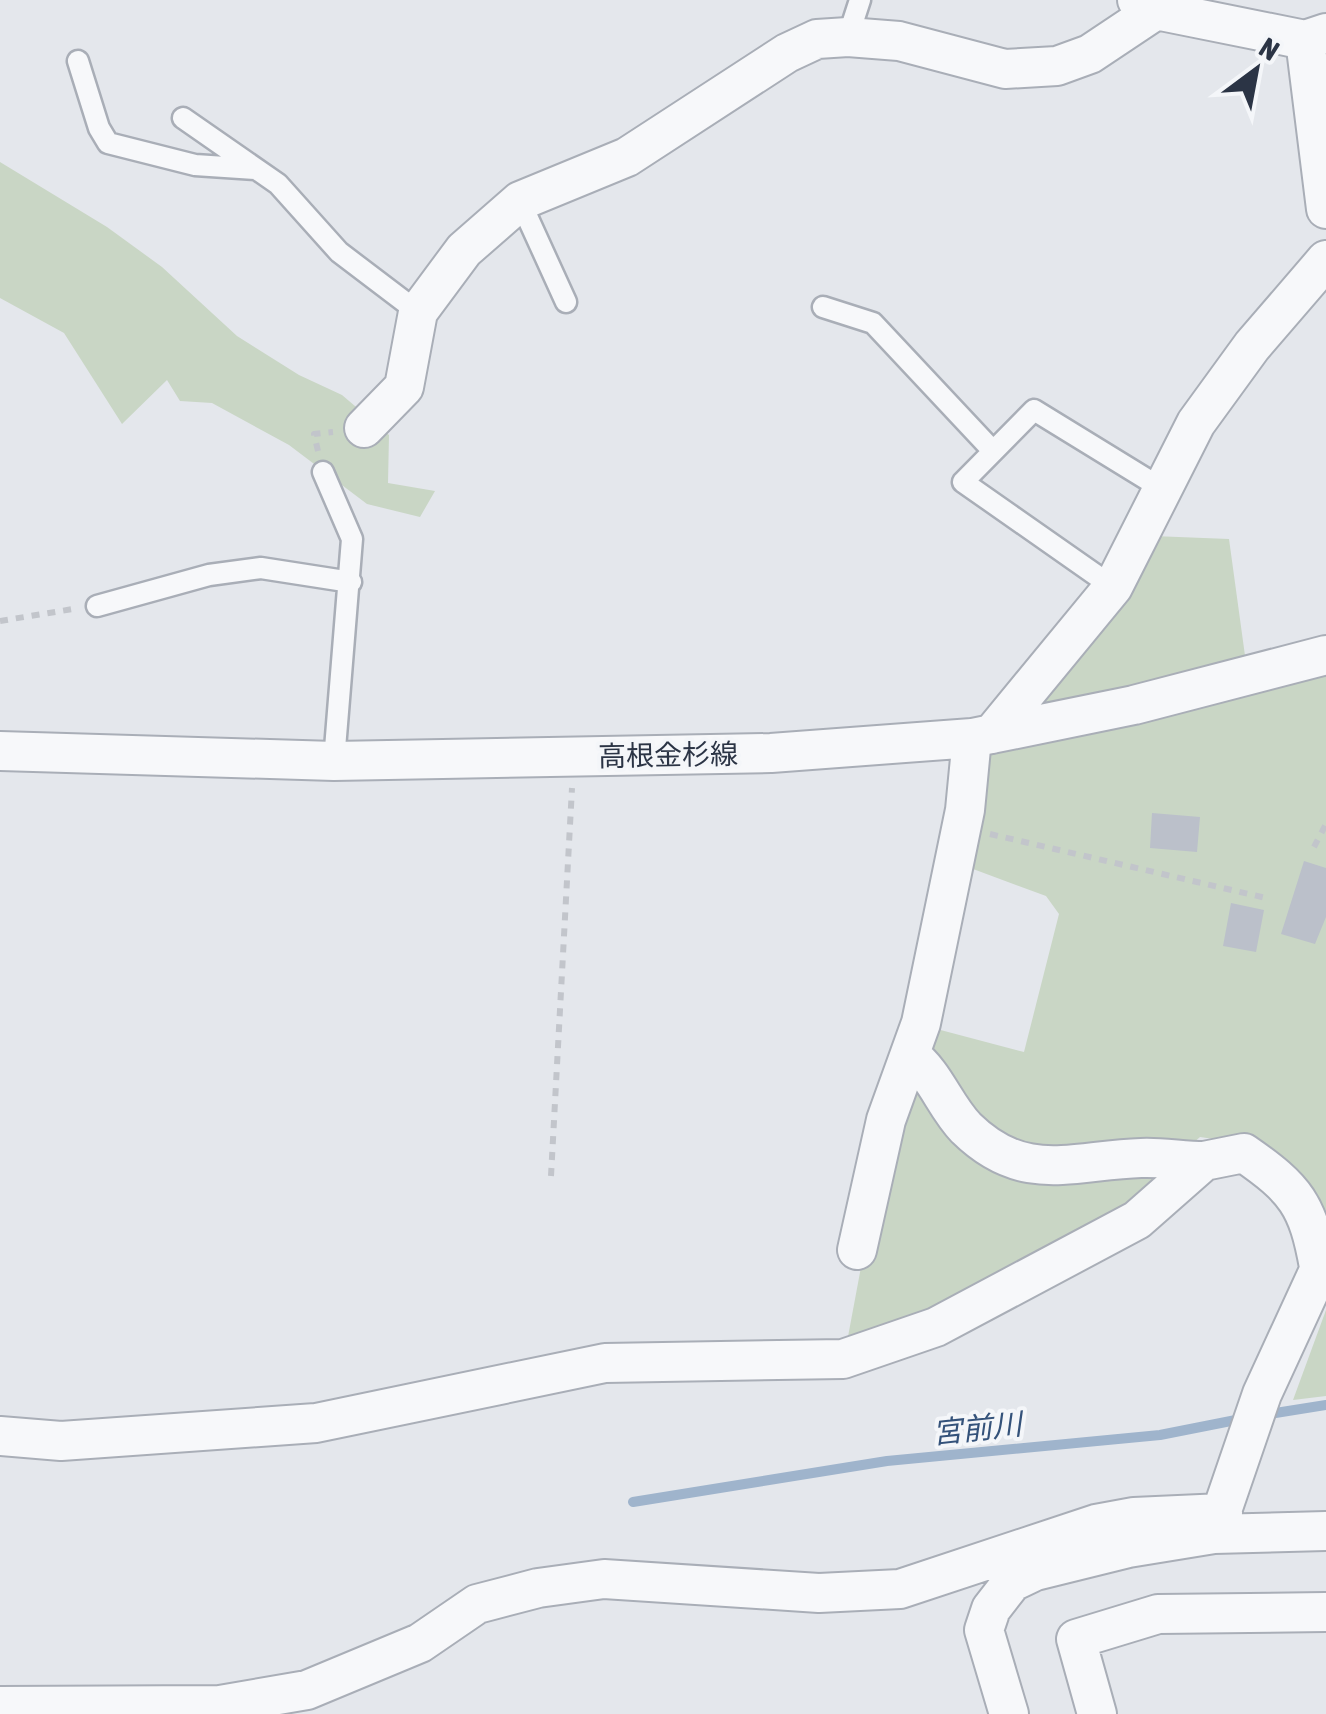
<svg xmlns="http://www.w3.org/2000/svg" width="1326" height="1714" viewBox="0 0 1326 1714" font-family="'Asap Condensed','Noto Sans JP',sans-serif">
	<rect width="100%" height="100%" fill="#e4e7ec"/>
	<path fill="#c9d6c5" d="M 0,162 L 107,227 L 162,267 L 237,336 L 299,375 L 342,395 L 389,435 L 388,483 L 435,491 L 420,517 L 367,504 L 289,445 L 212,403 L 180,401 L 167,380 L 122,424 L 64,333 L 0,298 Z
		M 1153,536 L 1229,539 L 1246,663 L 1016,720 Z
		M 1326,671 L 1326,1210 L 1228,1141 L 1200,1137 L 1120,1208 L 936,1312 L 847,1342 L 864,1251 L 933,1028 L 1024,1052 L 1059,914 L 1046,896 L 965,866 L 984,760 L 998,745 Z
		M 1326,1310 L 1326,1396 L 1293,1400 Z"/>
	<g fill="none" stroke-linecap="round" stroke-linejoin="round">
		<path stroke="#9fb4cc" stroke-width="10" d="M 1263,1415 L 1326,1405
			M 633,1502 L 887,1461 L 1160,1435 L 1246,1418"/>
	</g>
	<path fill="#bbc0ca" d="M 1152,813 L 1200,817 L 1197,852 L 1150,848 Z
		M 1304,861 L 1326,868 L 1326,917 L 1315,944 L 1281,934 Z
		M 1231,903 L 1264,910 L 1256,952 L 1223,946 Z"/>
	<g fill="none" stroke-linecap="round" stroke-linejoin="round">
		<defs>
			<path id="service" d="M 848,37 L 860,0
				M 78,61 L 99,128 L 108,143 L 195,165 L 255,169
				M 183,118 L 278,184 L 339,252 L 418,312
				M 520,201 L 566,302
				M 823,307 L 873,323 L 993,451
				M 323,472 L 352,539 L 334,761
				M 1113,587 L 963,482 L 1034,410 L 1161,488
				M 97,606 L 209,575 L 261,568 L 351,582"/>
			<path id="minor" d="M 1137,0 L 1156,10 L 1305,40 L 1326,33
				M 1305,40 L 1326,209
				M 364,428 L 404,387 L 418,312 L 464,250 L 520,201 L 627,157 L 787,53 L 817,39 L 848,37 L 899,41 L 1005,69 L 1057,66 L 1090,54 L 1156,10
				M 992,734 L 1113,587 L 1196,423 L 1252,346 L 1326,260
				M 0,751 L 334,761 L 771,753 L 972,738 L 1134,705 L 1326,655
				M 910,1055 C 936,1075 944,1105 966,1128 C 1024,1185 1072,1160 1141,1158 C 1162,1157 1183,1161 1204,1161
				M 857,1250 L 886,1120 L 921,1023 L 965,810 L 972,738
				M 0,1436 L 61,1441 L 316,1423 L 605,1363 L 843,1359 L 936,1327 L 1137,1220 L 1204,1161 L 1244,1153 C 1296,1189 1308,1205 1319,1267 L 1326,1269
				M 1214,1534 L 1262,1394 L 1326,1255
				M 0,1706 L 220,1705 L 307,1690 L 420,1643 L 477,1604 L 538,1588 L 604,1579 L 819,1593 L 900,1589 L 1096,1524 L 1134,1517 L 1223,1513
				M 1009,1714 L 984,1630 L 991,1609 L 1012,1582 L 1035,1571 L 1128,1548 L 1214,1534 L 1326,1531
				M 1097,1714 L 1076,1639 L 1158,1614 L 1326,1612"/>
		</defs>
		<use href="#service" stroke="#a9aeb7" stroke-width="25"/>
		<use href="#minor" stroke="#a9aeb7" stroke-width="42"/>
		<path stroke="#c2c5cb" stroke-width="6" stroke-dasharray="8 8" stroke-linecap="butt" d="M 318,451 L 314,434 L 333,432
			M 0,621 L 73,609
			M 990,834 L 1266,898
			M 1314,847 L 1326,824
			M 551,1176 L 572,788"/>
		<use href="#service" stroke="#f7f8fa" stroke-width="20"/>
		<use href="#minor" stroke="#f7f8fa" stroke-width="38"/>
	</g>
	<g text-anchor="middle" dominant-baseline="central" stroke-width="8" stroke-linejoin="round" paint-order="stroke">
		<g font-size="28" fill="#2b3445" stroke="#f4f6f9">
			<text transform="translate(668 755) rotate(-1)">高根金杉線</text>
		</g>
		<g font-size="30" font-style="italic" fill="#34527a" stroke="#f4f6f9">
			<text transform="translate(977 1428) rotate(-6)">宮前川</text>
		</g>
	</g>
	<g transform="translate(1256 70) rotate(32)" stroke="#f4f6f9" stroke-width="8" paint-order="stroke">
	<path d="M0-8L18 38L0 25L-18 38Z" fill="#2b3445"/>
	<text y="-15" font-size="28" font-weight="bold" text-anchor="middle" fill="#2b3445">N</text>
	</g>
</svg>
